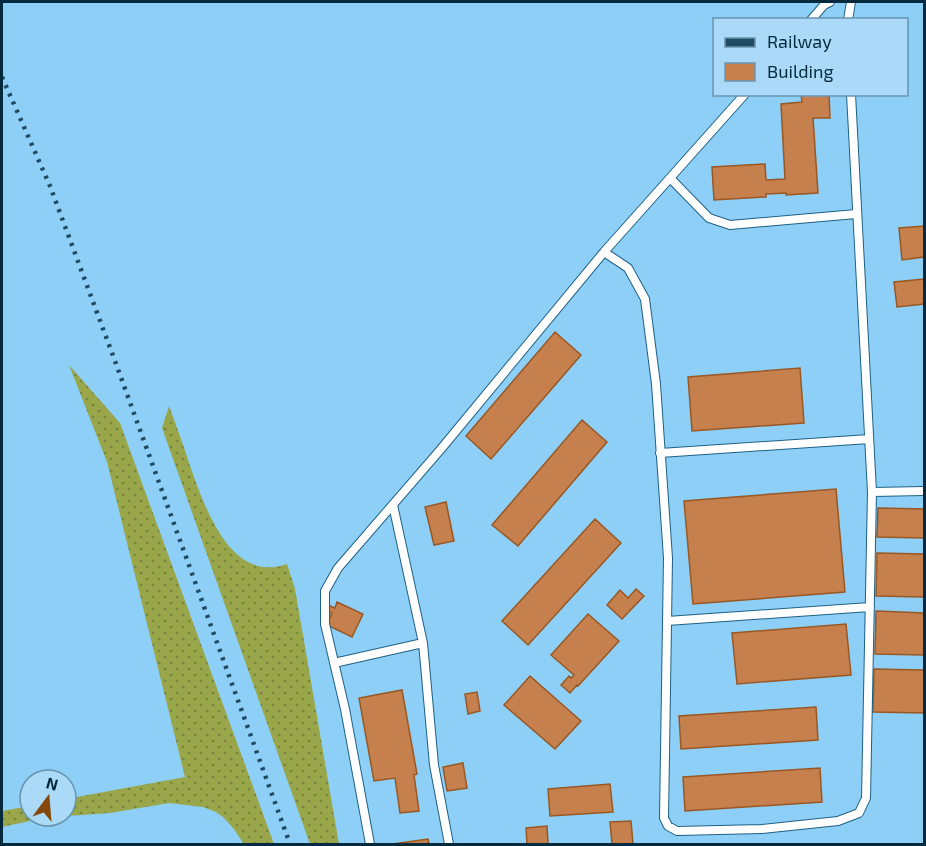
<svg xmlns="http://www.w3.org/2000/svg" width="926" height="846" viewBox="0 0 926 846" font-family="'Exo 2',sans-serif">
	<defs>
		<pattern id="grass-dots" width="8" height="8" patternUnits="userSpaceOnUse" patternTransform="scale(1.5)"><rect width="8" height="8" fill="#99a649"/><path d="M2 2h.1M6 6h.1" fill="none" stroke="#7b873e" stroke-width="1.8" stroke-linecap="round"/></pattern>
	</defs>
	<rect width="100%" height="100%" fill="#8ecff7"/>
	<path fill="url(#grass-dots)" d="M 69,365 L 120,423 L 274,844 L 244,844 L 233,828 L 223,817 L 216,812 L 203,807 L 169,803 L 110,813 L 66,816 L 66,799 L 185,777 L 107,462 Z
		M 169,406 C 176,425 183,444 189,463 C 203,502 229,585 287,564 L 295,589 L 339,844 L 310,844 L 162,428 Z
		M 30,806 L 30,816 L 60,816 L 48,817 L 2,827 L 2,811 Z"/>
	<path fill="#c5804d" stroke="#995823" stroke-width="1.5" d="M 801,94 L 829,94 L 830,118 L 813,118 L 818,193 L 786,195 L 786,193 L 766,194 L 766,197 L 714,200 L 712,167 L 765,164 L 766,180 L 785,179 L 781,104 L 802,102 Z
		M 924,226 L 924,257 L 902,260 L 899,228 Z
		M 924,279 L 924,304 L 897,307 L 894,282 Z
		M 555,332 L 581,355 L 491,459 L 466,436 Z
		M 800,368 L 804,423 L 692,431 L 688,377 Z
		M 582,420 L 607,442 L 518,546 L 492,525 Z
		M 836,489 L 845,592 L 693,604 L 684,501 Z
		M 446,502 L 454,541 L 434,545 L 425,507 Z
		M 878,508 L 924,509 L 924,538 L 877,537 Z
		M 595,519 L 621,543 L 528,645 L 502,621 Z
		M 877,553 L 924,554 L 924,597 L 876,596 Z
		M 636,589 L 644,596 L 622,619 L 607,605 L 620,590 L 628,598 Z
		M 337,602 L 363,614 L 352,637 L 327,625 L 332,613 L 327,611 L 330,606 L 335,608 Z
		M 876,611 L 924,613 L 924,655 L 875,654 Z
		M 588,614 L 619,641 L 578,686 L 577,685 L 570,693 L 561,685 L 569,676 L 571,678 L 574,675 L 551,655 Z
		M 846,624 L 851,675 L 737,684 L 732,633 Z
		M 874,669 L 924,670 L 924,713 L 873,712 Z
		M 530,676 L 581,721 L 555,749 L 504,705 Z
		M 402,690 L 417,774 L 414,775 L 419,811 L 400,813 L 395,778 L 374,781 L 359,698 Z
		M 477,692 L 480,711 L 468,714 L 465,694 Z
		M 816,707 L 818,740 L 681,749 L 679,716 Z
		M 463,763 L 467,788 L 447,791 L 443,767 Z
		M 820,768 L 822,802 L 685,811 L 683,777 Z
		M 610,784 L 613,812 L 550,816 L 548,789 Z
		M 631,821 L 633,844 L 612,844 L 610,822 Z
		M 547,826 L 548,844 L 527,844 L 526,828 Z
		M 428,839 L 429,844 L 392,844 Z"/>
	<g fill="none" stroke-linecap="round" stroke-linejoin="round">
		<defs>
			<path id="lane" d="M 811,20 L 824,5 L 830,2
				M 848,20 L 851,2
				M 670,178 L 709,218 L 730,225 L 856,214
				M 604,252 L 628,268 L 645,299 L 656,384 L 668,558 L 664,818 L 668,826 L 677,831 L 762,829 L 838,821 L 859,813 L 866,798 L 872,492 L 851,94
				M 660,453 L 869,439
				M 872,492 L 924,491
				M 393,505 L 423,643 L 434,765 L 449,844
				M 667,621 L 870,607
				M 334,663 L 423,643
				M 370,844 L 345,709 L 325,624 L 325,591 L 338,568 L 441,449 L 604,252 L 745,94"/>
		</defs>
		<use href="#lane" stroke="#1e6184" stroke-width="10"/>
		<use href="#lane" stroke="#fff" stroke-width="8"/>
		<path stroke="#1f4a62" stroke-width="4.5" stroke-dasharray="3 6" stroke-linecap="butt" d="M 2,77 L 50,186 L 115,361 L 290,844"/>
	</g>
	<rect width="926" height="846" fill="none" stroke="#052a3e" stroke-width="6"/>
	<rect x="713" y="18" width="195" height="78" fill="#aadaf8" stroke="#6894ae" stroke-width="1.5"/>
	<rect x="725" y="38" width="30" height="9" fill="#1f4a62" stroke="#6894ae" stroke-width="1.5"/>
	<text x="767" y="48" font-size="18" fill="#052a3e">Railway</text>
	<rect x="725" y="63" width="30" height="18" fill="#c5804d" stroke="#6894ae" stroke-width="1.5"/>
	<text x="767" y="78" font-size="18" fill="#052a3e">Building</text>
	<g transform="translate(48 798) rotate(16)"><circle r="28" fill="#aadaf8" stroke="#6894ae" stroke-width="1.5"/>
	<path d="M0-4.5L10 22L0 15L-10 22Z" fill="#86470b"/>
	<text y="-9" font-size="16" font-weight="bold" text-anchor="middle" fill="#052a3e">N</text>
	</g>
</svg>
